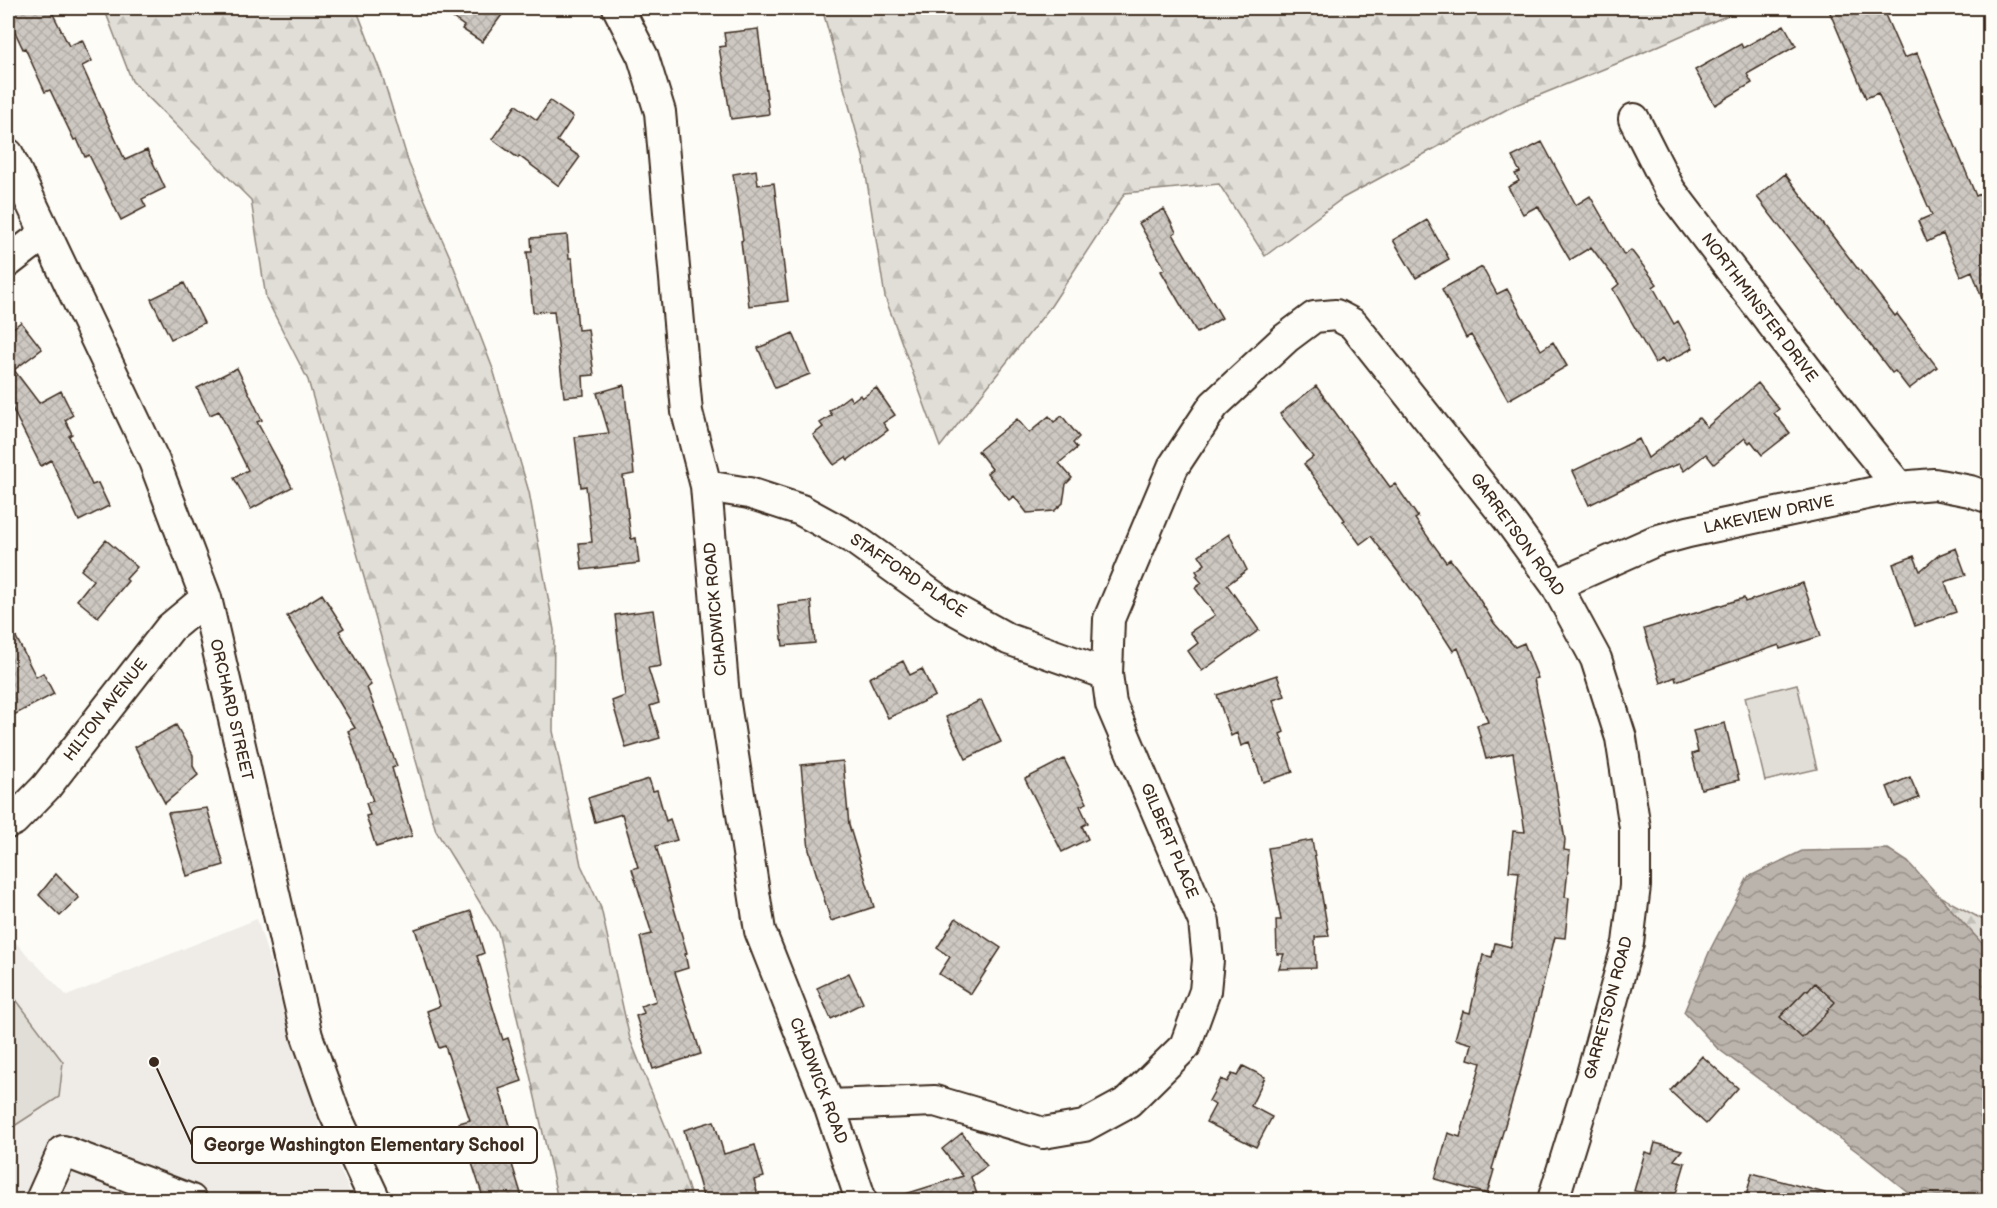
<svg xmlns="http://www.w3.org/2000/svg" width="1997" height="1208" viewBox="0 0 1997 1208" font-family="'Balsamiq Sans',sans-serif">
	<defs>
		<pattern id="forest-firs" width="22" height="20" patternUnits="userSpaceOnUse" patternTransform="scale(1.5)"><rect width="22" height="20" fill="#e1ded7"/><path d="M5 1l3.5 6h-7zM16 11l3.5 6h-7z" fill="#c2bfb8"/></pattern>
		<pattern id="water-waves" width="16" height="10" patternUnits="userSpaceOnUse" patternTransform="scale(1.5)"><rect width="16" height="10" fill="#bbb4ad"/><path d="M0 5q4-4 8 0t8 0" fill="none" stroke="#99938c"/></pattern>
		<pattern id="building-cross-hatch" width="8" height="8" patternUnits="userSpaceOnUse" patternTransform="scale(1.5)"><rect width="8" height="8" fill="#cdc8c2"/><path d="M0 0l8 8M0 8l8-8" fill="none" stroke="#b1aca6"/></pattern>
	</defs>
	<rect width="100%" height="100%" fill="#fdfcf7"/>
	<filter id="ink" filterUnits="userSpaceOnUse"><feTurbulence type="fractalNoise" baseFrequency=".0167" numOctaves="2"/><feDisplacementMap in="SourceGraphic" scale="12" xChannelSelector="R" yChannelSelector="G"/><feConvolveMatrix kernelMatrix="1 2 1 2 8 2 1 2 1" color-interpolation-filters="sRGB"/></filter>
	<g filter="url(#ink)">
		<path fill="#efece7" d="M 257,919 L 320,1127 L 354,1200 L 8,1200 L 8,935 L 67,996 Z"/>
		<path fill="#e1ded7" stroke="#8e847a" stroke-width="1.5" d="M 1797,684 L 1817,769 L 1765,781 L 1745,697 Z
			M 8,989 L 63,1062 L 59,1097 L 8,1130 Z"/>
		<path fill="url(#forest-firs)" stroke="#8e847a" stroke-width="1.5" d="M 104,8 L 356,8 L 383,78 L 409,164 L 450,257 L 493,369 L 529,492 L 554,630 L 553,731 L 581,865 L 601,908 L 630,1039 L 680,1162 L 692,1200 L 558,1200 L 498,932 L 436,831 L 308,380 L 266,298 L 251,200 L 132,81 Z
			M 822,8 L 1744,8 L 1633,57 L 1513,106 L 1343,198 L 1265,256 L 1219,184 L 1125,193 L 1051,306 L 940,447 L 885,297 L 863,156 Z
			M 1939,896 L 1989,923 L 1989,951 L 1983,945 Z"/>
		<path fill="url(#water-waves)" stroke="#887d74" stroke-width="1.5" d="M 1888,849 L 1908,862 L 1989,951 L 1989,1200 L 1918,1200 L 1859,1153 L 1717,1048 L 1684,1012 L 1710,950 L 1748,877 L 1802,851 Z"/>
		<path fill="url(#building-cross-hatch)" stroke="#3b2a1e" stroke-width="1.5" d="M 10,8 L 50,8 L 69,46 L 82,40 L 92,61 L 82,66 L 125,160 L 147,150 L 165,188 L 142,199 L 146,207 L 121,220 L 89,155 L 85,157 L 77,139 L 74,140 L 50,90 L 45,92 L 25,48 L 23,49 L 8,17 L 13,14 Z
			M 439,8 L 507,8 L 482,42 L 462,29 L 464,26 Z
			M 1828,8 L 1882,8 L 1904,58 L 1917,53 L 1976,196 L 1989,190 L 1989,213 L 1984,216 L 1989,229 L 1989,311 L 1987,312 L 1972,271 L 1961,276 L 1943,234 L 1927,242 L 1918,221 L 1932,215 L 1878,93 L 1866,98 Z
			M 1784,25 L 1796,46 L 1747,74 L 1752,83 L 1715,105 L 1695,70 L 1741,44 L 1743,48 Z
			M 758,29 L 769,114 L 731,119 L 719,47 L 726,46 L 724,33 Z
			M 550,101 L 573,117 L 557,141 L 580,157 L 559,186 L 519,156 L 518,158 L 492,139 L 516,105 L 537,120 Z
			M 1542,142 L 1576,205 L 1590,196 L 1624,255 L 1631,250 L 1657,284 L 1653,287 L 1674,324 L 1678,321 L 1693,348 L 1665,363 L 1662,359 L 1655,363 L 1613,289 L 1619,284 L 1591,247 L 1570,260 L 1538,206 L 1523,214 L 1508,187 L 1519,181 L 1515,174 L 1520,172 L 1512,157 Z
			M 756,170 L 758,185 L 774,183 L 788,301 L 749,306 L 741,241 L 743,240 L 733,174 Z
			M 1785,174 L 1857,268 L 1858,268 L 1895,316 L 1897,314 L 1937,367 L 1909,389 L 1895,371 L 1892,373 L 1757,197 Z
			M 1164,209 L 1176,232 L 1173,234 L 1222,318 L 1197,333 L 1161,271 L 1165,269 L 1139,223 Z
			M 1427,220 L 1449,259 L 1416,278 L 1393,240 Z
			M 567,235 L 569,258 L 572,258 L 578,330 L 588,329 L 594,375 L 583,376 L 584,395 L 564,397 L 554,311 L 533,312 L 527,252 L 532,252 L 531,238 Z
			M 1482,267 L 1497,294 L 1507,289 L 1541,350 L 1553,342 L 1567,366 L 1508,400 L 1471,335 L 1466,338 L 1442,289 Z
			M 184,283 L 204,323 L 171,339 L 151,299 Z
			M 21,322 L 42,349 L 14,370 L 39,403 L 61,391 L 73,415 L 65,420 L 72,434 L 69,436 L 92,485 L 98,483 L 109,506 L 79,521 L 51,460 L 41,466 L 8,400 L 8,332 Z
			M 793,333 L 810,374 L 775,388 L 758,348 Z
			M 237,368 L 262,420 L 257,422 L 292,487 L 251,509 L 234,478 L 248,470 L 219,411 L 210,415 L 197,388 Z
			M 1758,383 L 1779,409 L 1774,413 L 1790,433 L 1762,455 L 1751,441 L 1749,443 L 1745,438 L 1714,464 L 1706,454 L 1684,471 L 1679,464 L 1652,474 L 1589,505 L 1573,471 L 1639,439 L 1648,458 L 1699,418 L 1707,427 Z
			M 624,385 L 634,474 L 623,476 L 631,539 L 636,538 L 639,563 L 582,570 L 579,543 L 592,542 L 586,486 L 581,487 L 575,437 L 609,433 L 597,393 Z
			M 1316,386 L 1390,487 L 1395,484 L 1418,517 L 1415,519 L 1446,562 L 1450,559 L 1473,589 L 1494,623 L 1515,647 L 1524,643 L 1538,678 L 1534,679 L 1548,739 L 1565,840 L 1564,850 L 1570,851 L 1565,897 L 1569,898 L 1565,938 L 1555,937 L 1520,1074 L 1492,1169 L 1494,1170 L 1487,1194 L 1435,1179 L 1448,1133 L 1460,1137 L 1481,1063 L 1468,1059 L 1472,1044 L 1455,1039 L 1463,1011 L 1470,1013 L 1483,955 L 1492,957 L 1495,943 L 1511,947 L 1519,872 L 1509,871 L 1513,831 L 1525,832 L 1513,753 L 1486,759 L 1477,725 L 1488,722 L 1458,648 L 1453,651 L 1426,609 L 1371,536 L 1360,544 L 1343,521 L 1345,520 L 1304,464 L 1313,457 L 1280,414 Z
			M 876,388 L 895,415 L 883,423 L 888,430 L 848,460 L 846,457 L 834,465 L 813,435 L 823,427 L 820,423 L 832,415 L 829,411 L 849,396 L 852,401 L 860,395 L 862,398 Z
			M 1049,416 L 1054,422 L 1062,416 L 1079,437 L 1073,443 L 1077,448 L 1059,463 L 1072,478 L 1066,484 L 1063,503 L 1054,511 L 1027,513 L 1014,496 L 1009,500 L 987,473 L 992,469 L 978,451 L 1017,419 L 1029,433 Z
			M 1229,534 L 1247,570 L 1227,585 L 1259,630 L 1202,671 L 1188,651 L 1198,643 L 1190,632 L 1215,615 L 1195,588 L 1202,583 L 1196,576 L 1198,574 L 1196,571 L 1205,564 L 1199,555 Z
			M 106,540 L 137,567 L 126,579 L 128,581 L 98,617 L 77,600 L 93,580 L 81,570 Z
			M 1956,548 L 1966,575 L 1945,582 L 1956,612 L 1915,626 L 1893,564 L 1914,556 L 1920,571 L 1939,555 Z
			M 1803,583 L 1821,636 L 1780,649 L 1779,645 L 1676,681 L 1675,677 L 1661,683 L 1644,629 L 1744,598 L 1745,602 Z
			M 322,594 L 344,628 L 339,631 L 371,685 L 367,688 L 397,766 L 392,768 L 412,836 L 376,847 L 366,816 L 370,815 L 366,803 L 373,801 L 348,731 L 355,728 L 287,616 Z
			M 811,601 L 815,643 L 783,646 L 778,605 Z
			M 653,610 L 661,666 L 648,668 L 659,703 L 650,706 L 660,738 L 626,748 L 612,701 L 625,696 L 615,615 Z
			M 8,621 L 36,677 L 43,673 L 54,694 L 8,718 Z
			M 903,661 L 910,675 L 922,669 L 935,696 L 888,718 L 869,678 Z
			M 1277,675 L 1285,696 L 1273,700 L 1284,732 L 1280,734 L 1293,772 L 1263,782 L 1249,743 L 1241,746 L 1237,733 L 1231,736 L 1217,695 Z
			M 981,700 L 1001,742 L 966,759 L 946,717 Z
			M 1725,723 L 1739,780 L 1701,789 L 1692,754 L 1698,752 L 1693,731 Z
			M 176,725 L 193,755 L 193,766 L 198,775 L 165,803 L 135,747 Z
			M 1064,759 L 1087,803 L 1080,806 L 1088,823 L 1082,826 L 1088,839 L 1062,852 L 1025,779 Z
			M 843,761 L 849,825 L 874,907 L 831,921 L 809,850 L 801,765 Z
			M 1910,777 L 1919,798 L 1895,807 L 1887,787 Z
			M 649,779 L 653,791 L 657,790 L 666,821 L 670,819 L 677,840 L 656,846 L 687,953 L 685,954 L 688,968 L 675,972 L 701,1054 L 653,1069 L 636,1016 L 644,1013 L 641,1006 L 656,1001 L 640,937 L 652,934 L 632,869 L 638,867 L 622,814 L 595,822 L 588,798 Z
			M 207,808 L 224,865 L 187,876 L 168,813 Z
			M 1312,840 L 1329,936 L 1315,937 L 1316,968 L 1279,969 L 1284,954 L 1277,954 L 1276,920 L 1281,920 L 1268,848 Z
			M 56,874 L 79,898 L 60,916 L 39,895 Z
			M 471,911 L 484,953 L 477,956 L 503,1040 L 508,1038 L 522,1081 L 499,1089 L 516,1145 L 507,1148 L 523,1200 L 484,1200 L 459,1123 L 470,1120 L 445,1046 L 439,1048 L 427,1011 L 440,1006 L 415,929 Z
			M 956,918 L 1001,948 L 971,994 L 939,974 L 950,957 L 937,948 Z
			M 849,973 L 863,1003 L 831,1019 L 817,988 Z
			M 1815,983 L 1835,1002 L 1827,1011 L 1828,1012 L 1802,1038 L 1780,1017 L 1806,990 L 1808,991 Z
			M 1702,1056 L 1738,1088 L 1706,1124 L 1670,1091 Z
			M 1243,1066 L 1265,1077 L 1251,1106 L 1272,1117 L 1256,1147 L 1206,1122 L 1215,1105 L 1209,1101 L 1221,1079 L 1227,1082 L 1232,1074 L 1237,1076 Z
			M 714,1121 L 724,1154 L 755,1145 L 764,1177 L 754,1180 L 759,1200 L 704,1200 L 684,1130 Z
			M 962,1133 L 987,1166 L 971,1177 L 979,1200 L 902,1200 L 902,1195 L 963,1176 L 942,1149 Z
			M 1655,1143 L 1682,1150 L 1674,1160 L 1685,1163 L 1674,1200 L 1644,1193 L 1638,1200 L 1641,1192 L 1634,1191 L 1645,1152 L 1652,1154 Z
			M 1752,1173 L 1825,1193 L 1824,1200 L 1745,1200 Z"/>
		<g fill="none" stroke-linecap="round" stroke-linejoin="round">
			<defs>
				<path id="minor" d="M 618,8 L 643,57 L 660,112 L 687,412 L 706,486 L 724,697 L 760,931 L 829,1105 L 861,1200
					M 1634,119 L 1670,190 L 1860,439 L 1899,487
					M 8,154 L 154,461 L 206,598 L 307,1036 L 334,1112 L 375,1200
					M 8,262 L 44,234
					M 706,486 L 749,493 L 801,510 L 854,539 L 943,603 L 1008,639 L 1107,674
					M 1556,585 L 1655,541 L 1688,532 L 1899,487 L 1934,484 L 1970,491 L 1990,498
					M 8,823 L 14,820 L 46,787 L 170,628 L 206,598
					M 829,1105 L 935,1101 L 1043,1133 L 1084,1126 L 1128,1102 L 1185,1046 L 1205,991 L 1208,960 L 1204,922 L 1111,704 L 1107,674 L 1109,619 L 1173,467 L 1214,405 L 1286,338 L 1314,317 L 1336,315 L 1353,324 L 1508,519 L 1556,585 L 1596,659 L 1621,738 L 1635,828 L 1635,886 L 1628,943 L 1592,1074 L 1553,1200
					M 41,1200 L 63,1151 L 191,1200"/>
			</defs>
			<use href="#minor" stroke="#3b2a1e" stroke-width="34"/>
			<use href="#minor" stroke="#fdfcf7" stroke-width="30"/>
		</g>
	</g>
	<g text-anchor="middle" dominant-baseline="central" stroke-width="4.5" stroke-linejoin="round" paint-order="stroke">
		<g font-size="16" fill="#3b2a1e" stroke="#fdfcf7">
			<text transform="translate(1759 308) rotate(53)">NORTHMINSTER DRIVE</text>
			<text transform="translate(1769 515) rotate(-12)">LAKEVIEW DRIVE</text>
			<text transform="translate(1517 535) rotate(54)">GARRETSON ROAD</text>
			<text transform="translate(908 576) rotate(34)">STAFFORD PLACE</text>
			<text transform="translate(716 609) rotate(-95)">CHADWICK ROAD</text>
			<text transform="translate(106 710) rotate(-52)">HILTON AVENUE</text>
			<text transform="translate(231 710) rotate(77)">ORCHARD STREET</text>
			<text transform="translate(1169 841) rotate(67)">GILBERT PLACE</text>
			<text transform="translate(1609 1008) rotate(-75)">GARRETSON ROAD</text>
			<text transform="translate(818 1081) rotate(69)">CHADWICK ROAD</text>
		</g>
	</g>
	<path fill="none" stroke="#3b2a1e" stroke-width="2" d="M154 1062L192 1145"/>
	<circle fill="#3b2a1e" stroke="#fdfcf7" stroke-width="2" cx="154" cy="1062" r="6"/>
	<rect fill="#fdfcf7" stroke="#3b2a1e" stroke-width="2" x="192" y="1127" width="345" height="36" rx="6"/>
	<g font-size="18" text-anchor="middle" font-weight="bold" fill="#3b2a1e">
		<text x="364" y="1151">George Washington Elementary School</text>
	</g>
	<rect width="1997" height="1208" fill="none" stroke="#fdfcf7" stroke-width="30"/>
	<rect x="15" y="15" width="1967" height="1178" fill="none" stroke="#3b2a1e" stroke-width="2" filter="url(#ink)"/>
</svg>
